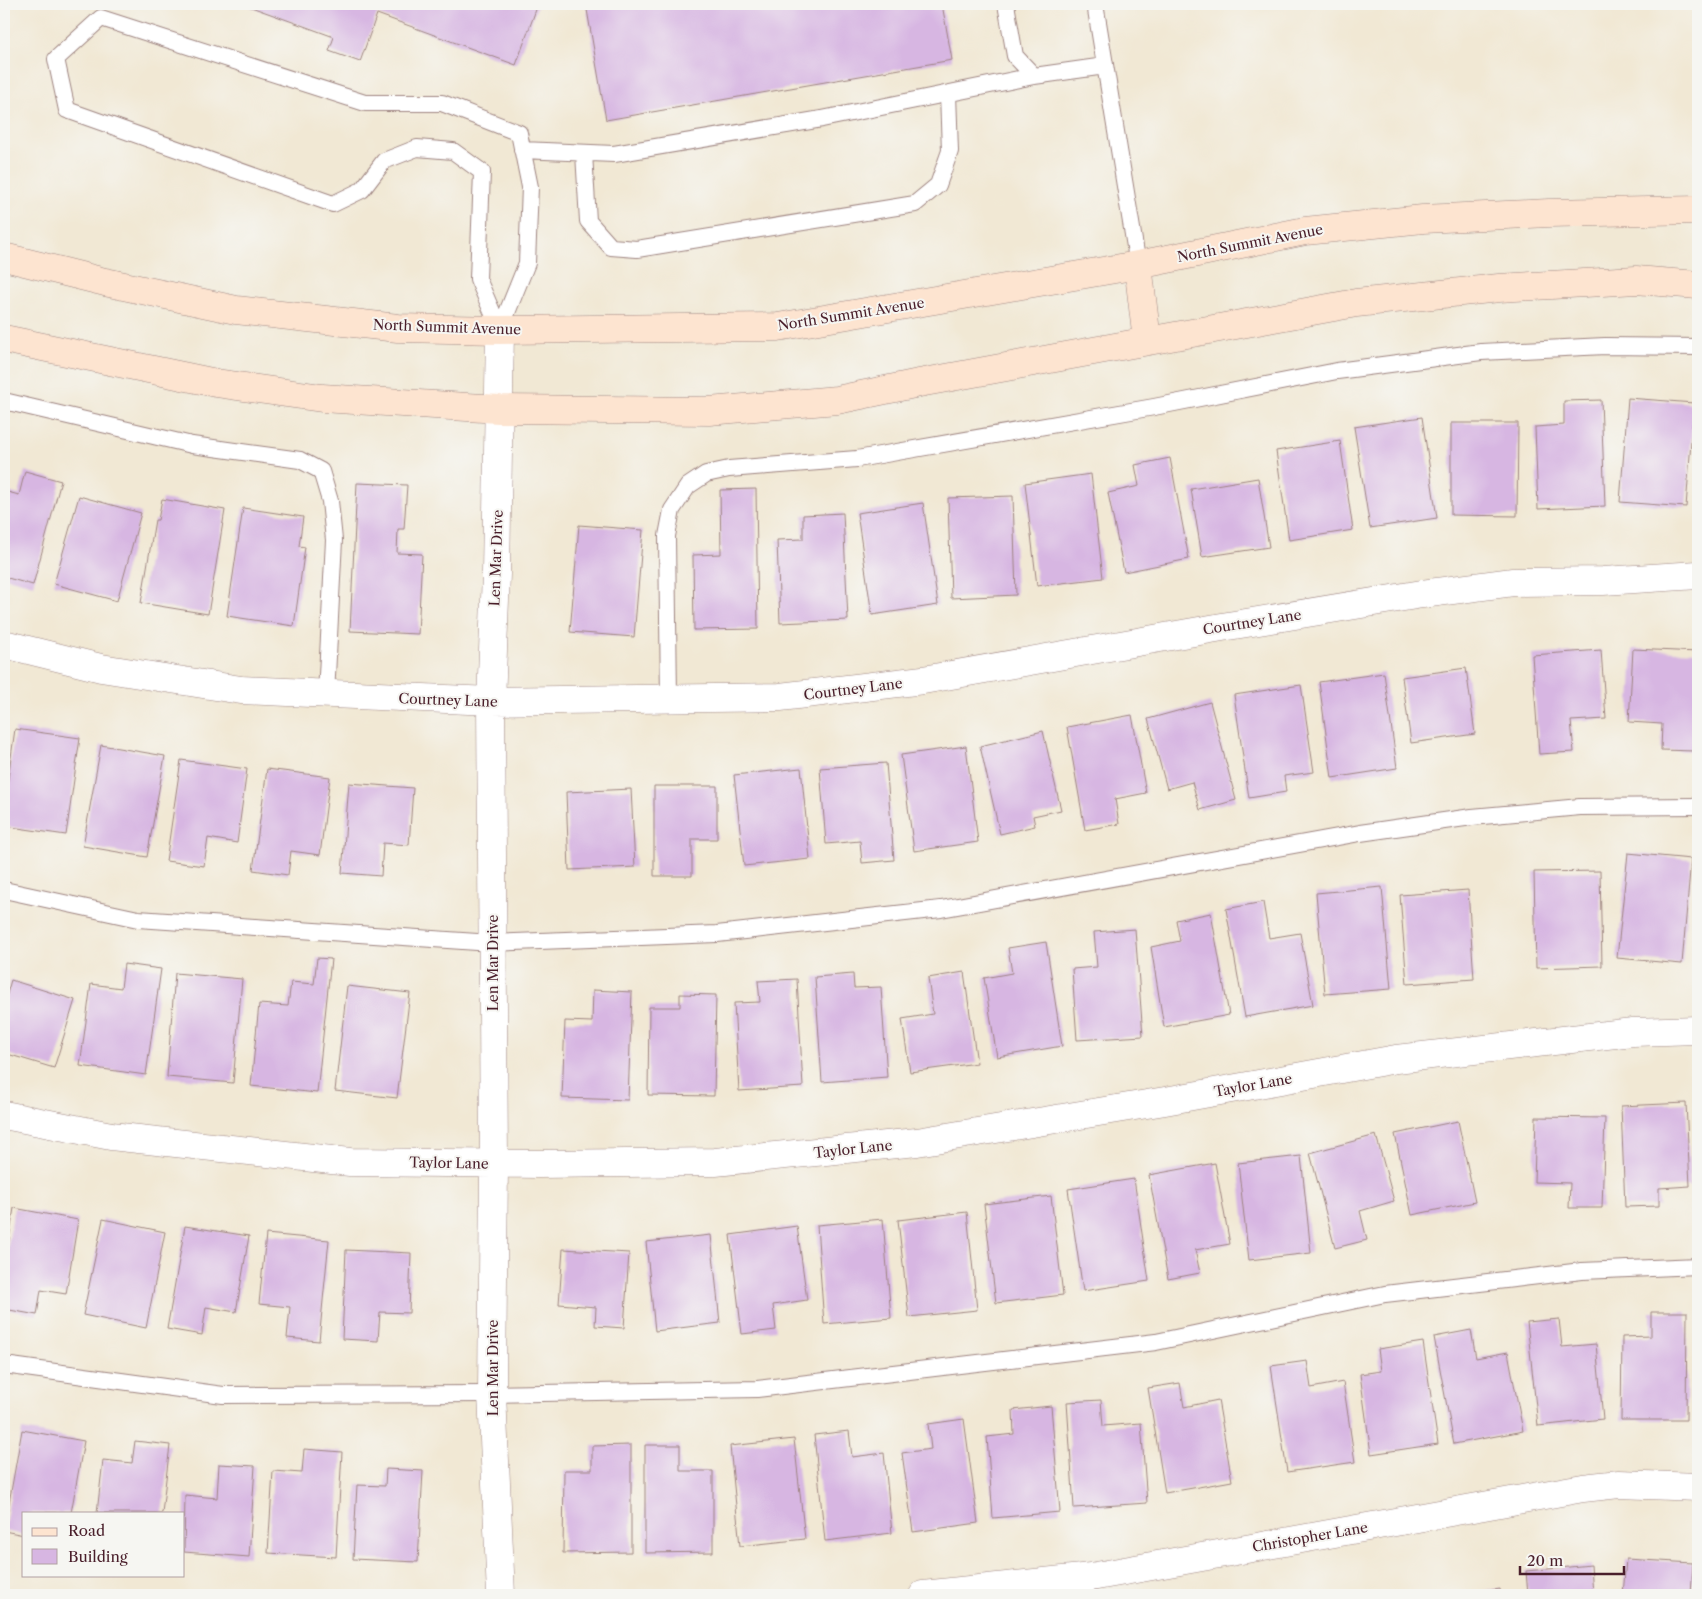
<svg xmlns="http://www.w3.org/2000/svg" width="1702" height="1599" viewBox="0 0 1702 1599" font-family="'Libre Caslon Text',serif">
	<rect width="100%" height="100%" fill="#f6f6f2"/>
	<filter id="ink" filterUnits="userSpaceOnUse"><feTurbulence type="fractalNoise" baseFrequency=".02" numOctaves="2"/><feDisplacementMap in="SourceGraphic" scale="10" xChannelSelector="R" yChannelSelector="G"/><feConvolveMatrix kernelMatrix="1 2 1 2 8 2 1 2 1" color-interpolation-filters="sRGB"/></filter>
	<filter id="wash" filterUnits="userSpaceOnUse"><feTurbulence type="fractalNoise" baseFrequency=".0096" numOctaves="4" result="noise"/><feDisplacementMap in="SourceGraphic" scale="20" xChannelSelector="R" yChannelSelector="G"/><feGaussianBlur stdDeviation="1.12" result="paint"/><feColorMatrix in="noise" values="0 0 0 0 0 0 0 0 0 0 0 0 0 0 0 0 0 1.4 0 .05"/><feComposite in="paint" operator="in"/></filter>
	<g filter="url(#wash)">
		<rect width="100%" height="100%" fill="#f1e8d4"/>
		<g id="blocks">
			<path fill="#d7b6e2" d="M 243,4 L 538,4 L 516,65 L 377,14 L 360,62 L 329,51 L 334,37 Z
				M 586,4 L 942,4 L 952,60 L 606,120 Z
				M 1628,398 L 1694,403 L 1686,507 L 1620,502 Z
				M 1601,400 L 1605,506 L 1538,509 L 1535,427 L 1564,425 L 1564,401 Z
				M 1422,417 L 1437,518 L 1370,528 L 1354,427 Z
				M 1451,423 L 1518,423 L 1517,516 L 1451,515 Z
				M 1340,441 L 1353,530 L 1289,540 L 1276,451 Z
				M 1170,458 L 1189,559 L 1124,572 L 1108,493 L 1139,486 L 1135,465 Z
				M 25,471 L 61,481 L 33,585 L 4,577 L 4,491 L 19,495 Z
				M 1091,474 L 1103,578 L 1037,586 L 1025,483 Z
				M 1258,478 L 1269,547 L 1202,557 L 1191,489 Z
				M 357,483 L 407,485 L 404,529 L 398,529 L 397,553 L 422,554 L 418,634 L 350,631 Z
				M 756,489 L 758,629 L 694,630 L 693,555 L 721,554 L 720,490 Z
				M 79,496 L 141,513 L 117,601 L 54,584 Z
				M 1013,496 L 1016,595 L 951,598 L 948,498 Z
				M 162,499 L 225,510 L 208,614 L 141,603 L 155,520 L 158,520 Z
				M 923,503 L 938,605 L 872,615 L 857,513 Z
				M 243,508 L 303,517 L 299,546 L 305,547 L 294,626 L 227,616 Z
				M 843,513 L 848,620 L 780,623 L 777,540 L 803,539 L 803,515 Z
				M 579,525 L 643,530 L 634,637 L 570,632 Z
				M 1633,649 L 1698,652 L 1694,751 L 1661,750 L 1662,724 L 1629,722 Z
				M 1601,650 L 1606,719 L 1571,721 L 1574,752 L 1539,754 L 1532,655 Z
				M 1466,668 L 1475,734 L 1411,743 L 1402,677 Z
				M 1384,673 L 1397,768 L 1332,778 L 1319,682 Z
				M 1301,685 L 1314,772 L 1284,776 L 1286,792 L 1249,798 L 1234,695 Z
				M 1210,702 L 1236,800 L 1200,810 L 1192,782 L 1167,789 L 1148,719 Z
				M 1132,715 L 1146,793 L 1115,799 L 1119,824 L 1085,830 L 1067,727 Z
				M 15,729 L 80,738 L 66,835 L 4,826 L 4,807 Z
				M 1043,731 L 1061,810 L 1033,816 L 1035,826 L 1000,834 L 980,746 Z
				M 101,745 L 165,756 L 147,857 L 83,846 Z
				M 966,746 L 978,842 L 914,851 L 901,755 Z
				M 181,760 L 247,769 L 237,843 L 208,838 L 204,866 L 166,861 Z
				M 886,763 L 894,860 L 862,863 L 860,841 L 826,844 L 820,768 Z
				M 801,768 L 810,859 L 744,866 L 734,775 Z
				M 267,769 L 330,777 L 320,855 L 291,851 L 288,875 L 253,870 Z
				M 349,783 L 413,788 L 409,845 L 383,843 L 381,876 L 342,873 Z
				M 654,786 L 717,786 L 717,839 L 692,839 L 692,876 L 654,876 Z
				M 631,789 L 635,867 L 569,870 L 566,792 Z
				M 1628,853 L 1691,859 L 1682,964 L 1617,958 Z
				M 1600,871 L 1602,966 L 1536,968 L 1534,872 Z
				M 1382,887 L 1391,989 L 1325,994 L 1316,893 Z
				M 1468,890 L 1474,979 L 1407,984 L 1400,895 Z
				M 1263,902 L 1269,938 L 1300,933 L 1313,1005 L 1245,1017 L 1226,909 Z
				M 1211,913 L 1229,1015 L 1164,1027 L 1151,947 L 1180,941 L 1176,920 Z
				M 1135,929 L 1143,1036 L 1077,1040 L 1072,969 L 1097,967 L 1094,932 Z
				M 1046,942 L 1062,1046 L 997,1057 L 984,978 L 1012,973 L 1008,948 Z
				M 317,958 L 331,959 L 317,1093 L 251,1086 L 259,1004 L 288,1006 L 291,982 L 314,984 Z
				M 124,964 L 161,969 L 146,1075 L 80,1066 L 91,984 L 121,988 Z
				M 964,972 L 977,1063 L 910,1072 L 902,1019 L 933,1014 L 928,978 Z
				M 175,973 L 242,979 L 233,1083 L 167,1077 Z
				M 853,974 L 854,988 L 881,987 L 887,1077 L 822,1082 L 815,977 Z
				M 797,979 L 803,1087 L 739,1091 L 734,1003 L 760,1002 L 758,981 Z
				M 11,980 L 75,1000 L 54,1068 L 4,1053 L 4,1004 Z
				M 347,986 L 410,993 L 397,1098 L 335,1091 Z
				M 593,990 L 632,992 L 628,1100 L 562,1098 L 565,1021 L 592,1022 Z
				M 680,994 L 716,995 L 714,1096 L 648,1095 L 649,1007 L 680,1007 Z
				M 1686,1103 L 1690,1186 L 1659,1188 L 1659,1206 L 1625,1207 L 1621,1106 Z
				M 1536,1117 L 1605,1118 L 1602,1208 L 1569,1208 L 1570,1183 L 1534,1182 Z
				M 1458,1121 L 1475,1202 L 1412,1215 L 1395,1134 Z
				M 1376,1135 L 1394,1201 L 1360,1211 L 1367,1240 L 1335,1248 L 1310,1153 Z
				M 1301,1156 L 1311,1253 L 1249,1260 L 1238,1163 Z
				M 1215,1163 L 1230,1244 L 1195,1250 L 1200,1273 L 1168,1279 L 1149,1175 Z
				M 1134,1179 L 1149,1281 L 1083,1291 L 1068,1189 Z
				M 1051,1196 L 1063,1295 L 996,1303 L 984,1204 Z
				M 14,1208 L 78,1220 L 66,1294 L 41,1290 L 37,1315 L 4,1309 L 4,1269 Z
				M 967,1212 L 977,1310 L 909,1317 L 898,1220 Z
				M 103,1219 L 165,1232 L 146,1328 L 83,1315 Z
				M 883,1219 L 891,1318 L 824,1324 L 817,1225 Z
				M 185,1226 L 249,1236 L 236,1312 L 206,1307 L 202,1335 L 167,1329 Z
				M 797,1226 L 807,1300 L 773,1305 L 776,1330 L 742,1334 L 730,1235 Z
				M 266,1234 L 329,1240 L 319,1341 L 287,1338 L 290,1307 L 259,1304 Z
				M 711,1235 L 720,1323 L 655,1331 L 646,1242 Z
				M 563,1249 L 629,1253 L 624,1328 L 595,1326 L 596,1307 L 559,1304 Z
				M 346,1250 L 411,1253 L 409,1313 L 380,1312 L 378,1341 L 342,1339 Z
				M 1651,1312 L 1687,1312 L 1686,1420 L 1621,1420 L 1622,1337 L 1651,1336 Z
				M 1559,1319 L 1562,1347 L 1596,1344 L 1603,1419 L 1538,1426 L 1527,1322 Z
				M 1471,1330 L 1476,1358 L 1508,1352 L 1523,1431 L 1454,1444 L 1434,1337 Z
				M 1423,1342 L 1438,1444 L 1371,1454 L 1360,1374 L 1381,1371 L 1378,1349 Z
				M 1307,1361 L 1311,1388 L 1343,1382 L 1355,1462 L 1287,1472 L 1271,1366 Z
				M 1180,1383 L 1184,1407 L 1218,1400 L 1232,1481 L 1165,1493 L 1148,1388 Z
				M 1101,1400 L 1103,1426 L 1141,1423 L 1147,1503 L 1074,1508 L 1067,1402 Z
				M 1051,1406 L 1060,1512 L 993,1518 L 987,1437 L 1014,1434 L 1013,1410 Z
				M 964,1419 L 978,1523 L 913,1532 L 902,1453 L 931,1449 L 928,1424 Z
				M 22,1430 L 84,1441 L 71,1513 L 24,1513 L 24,1535 L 4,1531 Z
				M 849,1431 L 852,1457 L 884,1453 L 892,1533 L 825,1541 L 814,1435 Z
				M 794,1439 L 805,1539 L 740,1546 L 730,1446 Z
				M 135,1441 L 170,1445 L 162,1513 L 97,1513 L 103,1460 L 132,1463 Z
				M 631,1445 L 631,1552 L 563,1553 L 564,1470 L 592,1470 L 592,1446 Z
				M 645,1445 L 680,1445 L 680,1471 L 713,1471 L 713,1552 L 645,1553 Z
				M 304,1449 L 342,1452 L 336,1557 L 268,1553 L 273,1471 L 302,1473 Z
				M 219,1464 L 255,1466 L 249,1557 L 184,1552 L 185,1495 L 217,1498 Z
				M 386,1469 L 423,1471 L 418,1562 L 353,1559 L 357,1485 L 385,1486 Z
				M 1626,1559 L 1693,1563 L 1691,1595 L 1623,1595 Z
				M 1591,1565 L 1593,1595 L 1528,1595 L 1526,1571 Z
				M 1500,1589 L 1501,1595 L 1468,1595 L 1468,1594 Z"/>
		</g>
	</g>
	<g filter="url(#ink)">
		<use href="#blocks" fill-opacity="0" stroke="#9e8480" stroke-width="1"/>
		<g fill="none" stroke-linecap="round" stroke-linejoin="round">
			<defs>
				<path id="service" d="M 1006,4 L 1015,56 L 1034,76 L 1105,66
					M 1095,4 L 1138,265
					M 101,18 L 365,103 L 442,103 L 519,133 L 530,187 L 527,263 L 500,330 L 478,279 L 482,172 L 453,151 L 417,148 L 384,161 L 362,190 L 333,204 L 67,110 L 56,59 Z
					M 522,150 L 614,154 L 822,119 L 1034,76
					M 584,153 L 588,221 L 611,247 L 637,249 L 915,204 L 938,185 L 950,151 L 948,94
					M 4,401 L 192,445 L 300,460 L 321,471 L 330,501 L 334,540 L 326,695
					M 669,699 L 667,536 L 672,510 L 688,486 L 706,474 L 729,469 L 857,459 L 1154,407 L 1337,371 L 1481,352 L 1605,346 L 1698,347
					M 4,890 L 138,919 L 492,943 L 717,934 L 941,909 L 1360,833 L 1472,817 L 1580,807 L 1698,806
					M 4,1365 L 223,1395 L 492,1394 L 757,1389 L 1156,1342 L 1385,1294 L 1582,1271 L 1698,1266"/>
				<path id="minor" d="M 500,330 L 496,574 L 491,701 L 494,1163 L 492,1394 L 501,1595
					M 4,644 L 101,668 L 241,690 L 491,701 L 780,697 L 923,680 L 1222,627 L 1422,594 L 1513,582 L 1603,581 L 1698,575
					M 4,1115 L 111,1136 L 350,1162 L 539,1164 L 715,1162 L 917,1142 L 1165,1101 L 1396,1059 L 1633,1032 L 1698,1030
					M 923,1595 L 1091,1577 L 1583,1488 L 1619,1484 L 1698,1487"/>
				<path id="secondary" d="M 4,257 L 105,282 L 236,310 L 398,328 L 500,330 L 778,327 L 1138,265 L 1305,231 L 1423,219 L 1549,213 L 1698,210
					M 1138,265 L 1147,341
					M 4,339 L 216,383 L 322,398 L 499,409 L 709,411 L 837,400 L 919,383 L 1356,303 L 1499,288 L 1636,280 L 1698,285"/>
			</defs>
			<use href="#service" stroke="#9e8480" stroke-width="18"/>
			<use href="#minor" stroke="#9e8480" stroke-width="29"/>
			<use href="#secondary" stroke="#9e8480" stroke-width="29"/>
			<use href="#service" stroke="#fff" stroke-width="16"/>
			<use href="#minor" stroke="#fff" stroke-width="28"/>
			<use href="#secondary" stroke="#fde4d0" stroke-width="28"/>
		</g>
	</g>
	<g text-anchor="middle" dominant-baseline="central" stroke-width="4" stroke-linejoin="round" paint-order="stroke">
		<g font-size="14" fill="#4a1f2b" stroke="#f6f6f2">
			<text transform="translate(1250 243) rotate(-11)">North Summit Avenue</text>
			<text transform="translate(851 314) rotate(-9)">North Summit Avenue</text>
			<text transform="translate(447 327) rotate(2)">North Summit Avenue</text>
			<text transform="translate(496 558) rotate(-88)">Len Mar Drive</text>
			<text transform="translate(1252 622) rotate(-9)">Courtney Lane</text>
			<text transform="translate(853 689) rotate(-7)">Courtney Lane</text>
			<text transform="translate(448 700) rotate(2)">Courtney Lane</text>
			<text transform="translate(493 963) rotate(-90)">Len Mar Drive</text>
			<text transform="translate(1253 1085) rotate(-10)">Taylor Lane</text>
			<text transform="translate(853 1149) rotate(-6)">Taylor Lane</text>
			<text transform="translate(449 1163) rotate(1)">Taylor Lane</text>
			<text transform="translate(493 1368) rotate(-90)">Len Mar Drive</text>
			<text transform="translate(1310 1537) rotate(-10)">Christopher Lane</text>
		</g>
	</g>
	<rect width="1702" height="1599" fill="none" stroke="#f6f6f2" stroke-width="20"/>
	<rect x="22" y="1512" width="162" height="65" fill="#f6f6f2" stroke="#b1a0a2"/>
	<rect x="32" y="1528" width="25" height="8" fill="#fde4d0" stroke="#b1a0a2"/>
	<text x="68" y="1536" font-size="15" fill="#4a1f2b">Road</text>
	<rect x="32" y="1549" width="25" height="15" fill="#d7b6e2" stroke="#b1a0a2"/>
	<text x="68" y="1562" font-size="15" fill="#4a1f2b">Building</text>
	<path d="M1520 1566v8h104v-8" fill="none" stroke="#4a1f2b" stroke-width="2.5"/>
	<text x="1527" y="1566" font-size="15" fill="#4a1f2b" stroke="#f6f6f2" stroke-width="4" paint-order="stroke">20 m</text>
</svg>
